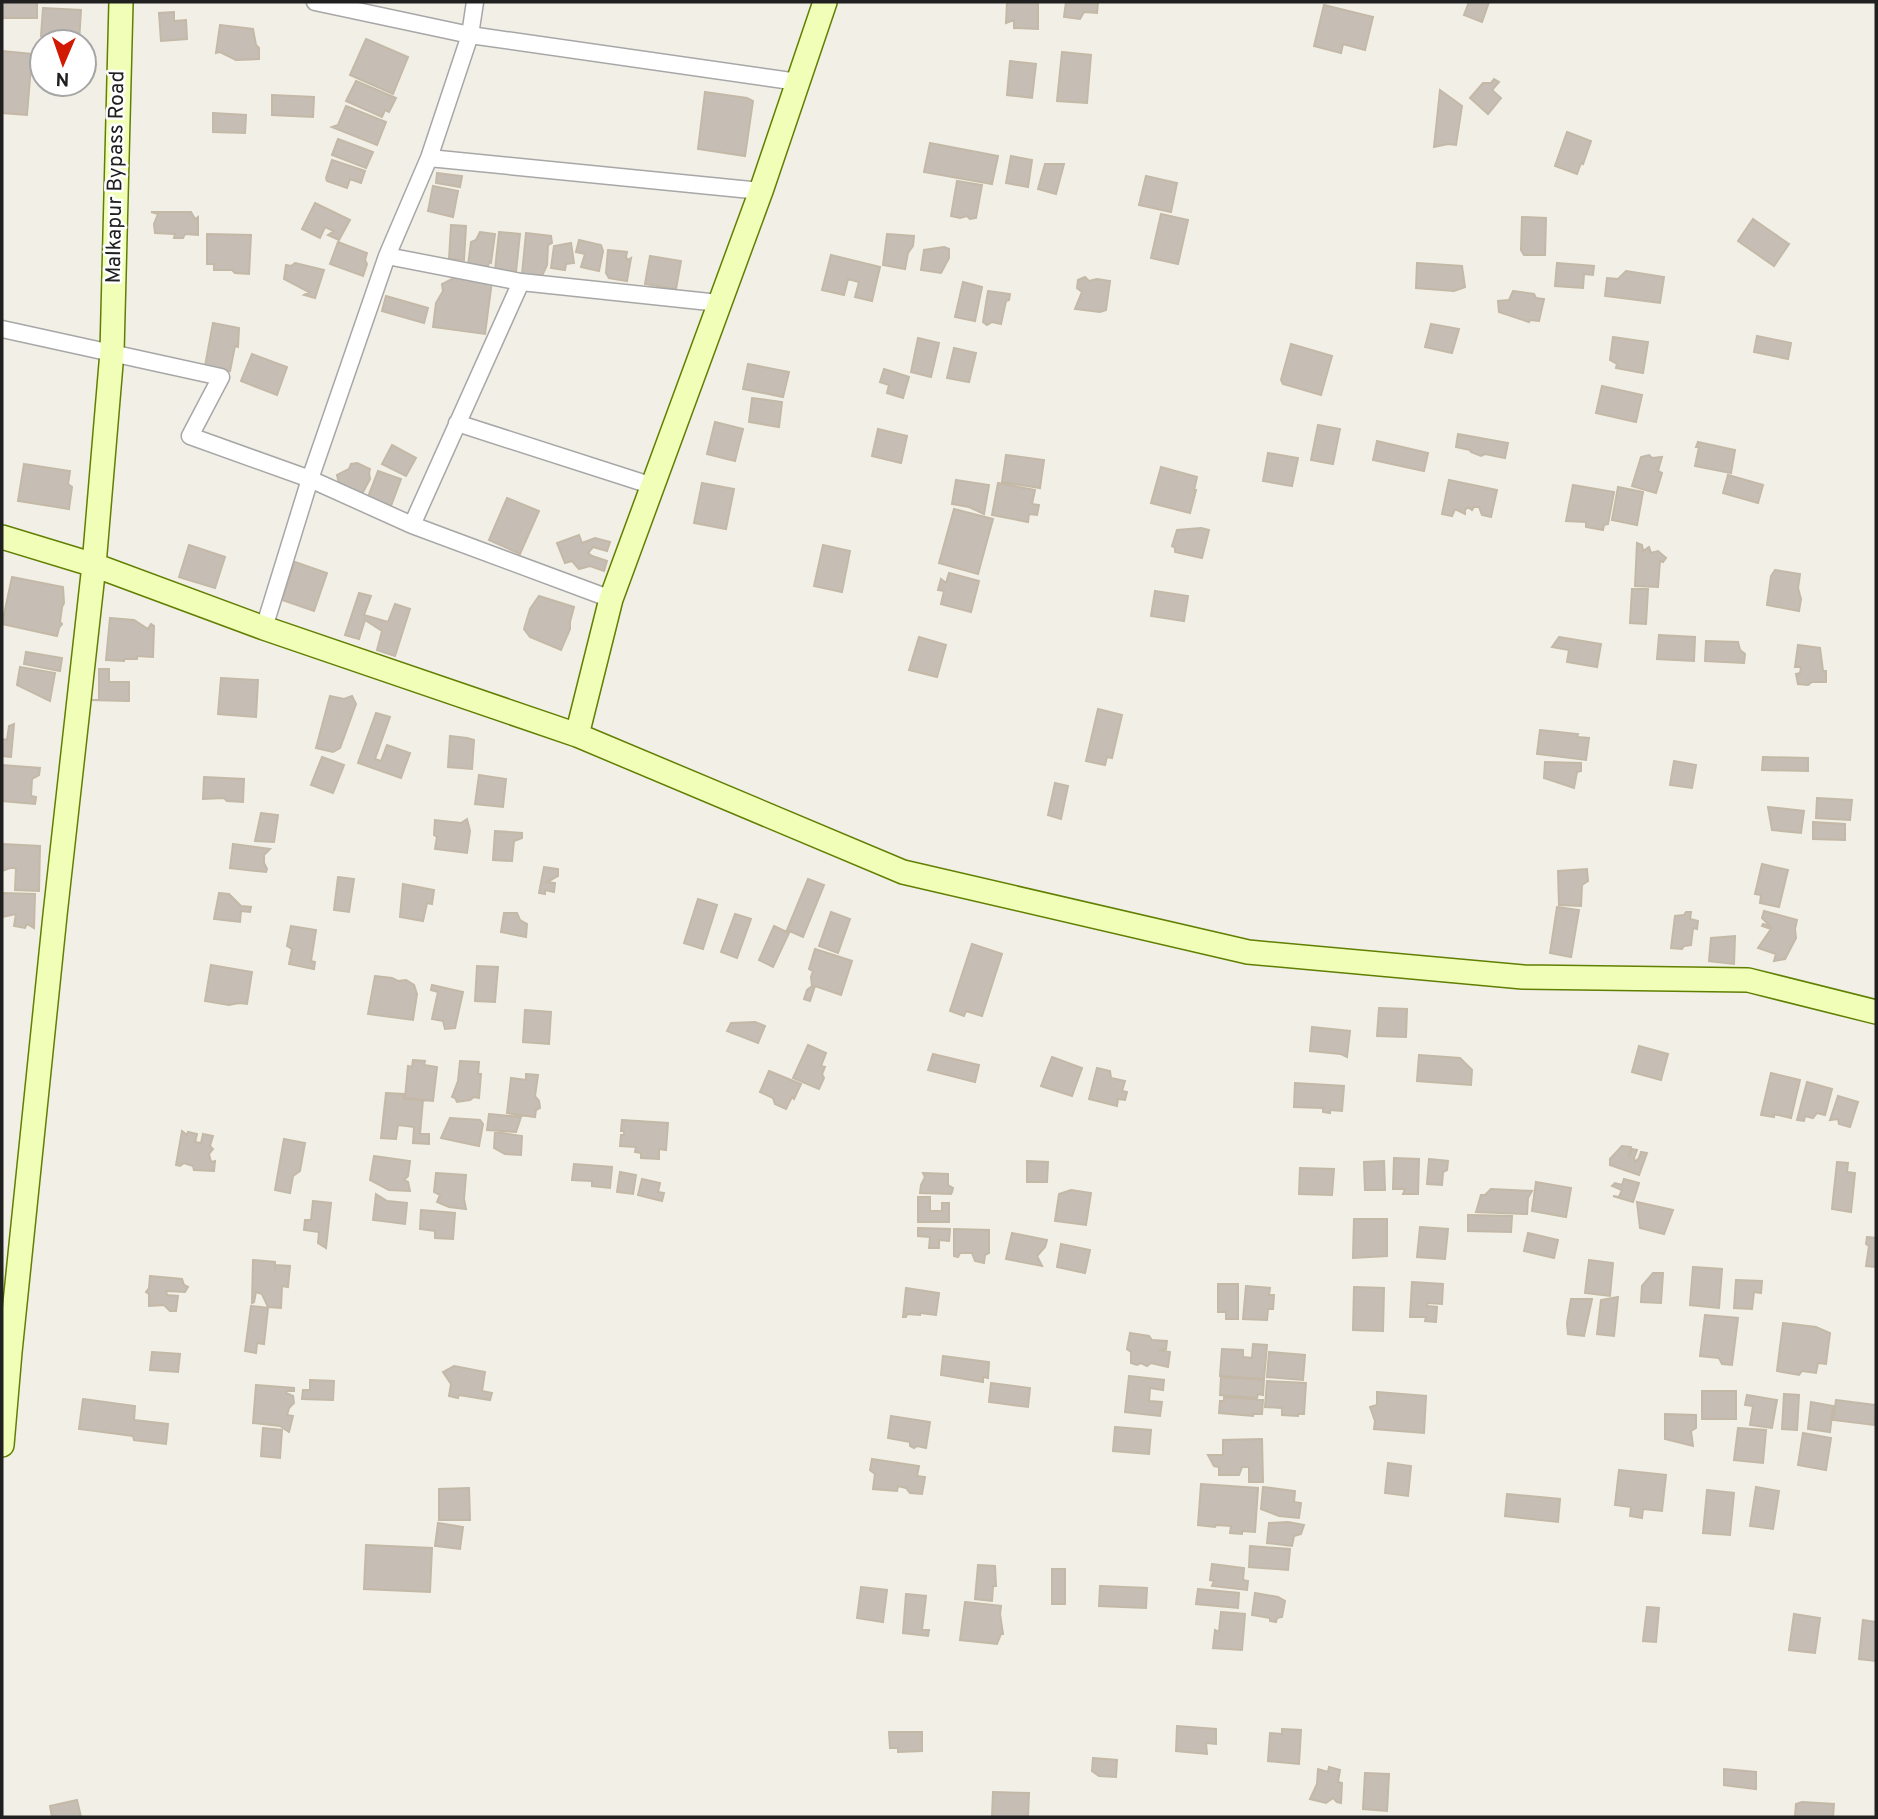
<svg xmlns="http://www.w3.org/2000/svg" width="1878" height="1819" viewBox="0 0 1878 1819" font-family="Overpass,sans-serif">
	<rect width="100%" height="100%" fill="#f1efe6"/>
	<path fill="#c6beb5" stroke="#c4b8a7" stroke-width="2" d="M 2,2 L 37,2 L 37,18 L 2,18 Z
		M 1007,2 L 1038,2 L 1038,29 L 1014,28 L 1014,20 L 1006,23 Z
		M 1066,2 L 1098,2 L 1097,13 L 1084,12 L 1080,19 L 1064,17 Z
		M 1469,2 L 1489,2 L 1482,22 L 1464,15 Z
		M 1324,5 L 1373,17 L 1365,50 L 1343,44 L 1341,53 L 1314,46 Z
		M 43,8 L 81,10 L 79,42 L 49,42 L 49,36 L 41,36 Z
		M 174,12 L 174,21 L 186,20 L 187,39 L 161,41 L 159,13 Z
		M 220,25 L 253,29 L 256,45 L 259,48 L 259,59 L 236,60 L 220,52 L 216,53 Z
		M 366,39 L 408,57 L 393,94 L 350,75 Z
		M 2,51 L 32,54 L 27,115 L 2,113 Z
		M 1062,52 L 1091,55 L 1087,103 L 1057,101 Z
		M 1010,61 L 1036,64 L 1032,98 L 1007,95 Z
		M 1494,79 L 1499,82 L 1492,90 L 1501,98 L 1488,114 L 1470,98 L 1483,83 L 1491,83 Z
		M 356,81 L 396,98 L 389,112 L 385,110 L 382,117 L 346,101 Z
		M 1440,90 L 1462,106 L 1456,145 L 1448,144 L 1434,147 Z
		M 705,92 L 747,98 L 753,101 L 745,156 L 698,149 Z
		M 272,95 L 314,97 L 313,117 L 272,115 Z
		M 346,106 L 386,122 L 377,145 L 332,127 L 338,125 Z
		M 213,113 L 246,115 L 245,133 L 213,132 Z
		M 1567,132 L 1591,141 L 1583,164 L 1581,163 L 1577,174 L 1555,166 Z
		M 338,139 L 373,152 L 366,168 L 332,155 Z
		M 930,143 L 998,156 L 992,184 L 924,172 Z
		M 1011,156 L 1032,160 L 1028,187 L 1006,183 Z
		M 332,160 L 365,171 L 361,183 L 350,179 L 347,188 L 327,181 L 326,178 Z
		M 1045,164 L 1064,164 L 1056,194 L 1038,189 Z
		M 437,173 L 462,176 L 460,187 L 436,183 Z
		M 1146,176 L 1177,183 L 1171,212 L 1139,205 Z
		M 957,181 L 982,185 L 976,218 L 970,219 L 967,216 L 960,218 L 951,216 Z
		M 433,186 L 458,191 L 453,217 L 428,211 Z
		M 315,203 L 350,220 L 339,240 L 328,235 L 334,231 L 325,227 L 320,238 L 302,229 Z
		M 151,212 L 191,212 L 195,219 L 198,217 L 198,235 L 185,234 L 183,238 L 174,238 L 175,234 L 155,233 L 154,224 L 158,214 Z
		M 1161,214 L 1188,220 L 1178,264 L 1151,258 Z
		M 1522,217 L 1546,218 L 1545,255 L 1524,255 L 1521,250 Z
		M 1753,219 L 1789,244 L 1774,266 L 1738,241 Z
		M 451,225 L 466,226 L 464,260 L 449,259 Z
		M 480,232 L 495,234 L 491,263 L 489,262 L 488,267 L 468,265 L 471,242 L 476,240 Z
		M 499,232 L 520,234 L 516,272 L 495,270 Z
		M 526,233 L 551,236 L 552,243 L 548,245 L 547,265 L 542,276 L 522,274 Z
		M 207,234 L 251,235 L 249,274 L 235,273 L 232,270 L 214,270 L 214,264 L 207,264 Z
		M 887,234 L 914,236 L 913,246 L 908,253 L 905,269 L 883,265 Z
		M 579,240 L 601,245 L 603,251 L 599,271 L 581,267 L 585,254 L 576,252 Z
		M 338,242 L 367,253 L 365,260 L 367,264 L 363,276 L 330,264 Z
		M 571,243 L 574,263 L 566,264 L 565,270 L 551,268 L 554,246 Z
		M 944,247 L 949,249 L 949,258 L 941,273 L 921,270 L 924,250 Z
		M 608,250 L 627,252 L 626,257 L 628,260 L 631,258 L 627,281 L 609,278 L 606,273 Z
		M 831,255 L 880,267 L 872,301 L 855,297 L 859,282 L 848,279 L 844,295 L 822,290 Z
		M 650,256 L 681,261 L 676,289 L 645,284 Z
		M 295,263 L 324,270 L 315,298 L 304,295 L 309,292 L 284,279 L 286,265 L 291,266 Z
		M 1417,263 L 1462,266 L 1465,287 L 1454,291 L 1416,288 Z
		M 1557,263 L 1594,266 L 1593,275 L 1584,274 L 1583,288 L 1555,286 Z
		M 1626,271 L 1664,277 L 1660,303 L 1605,296 L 1607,278 L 1618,279 Z
		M 458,276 L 492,281 L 485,334 L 433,327 L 436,303 L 443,291 L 442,284 Z
		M 1085,277 L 1089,281 L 1097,279 L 1110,281 L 1106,310 L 1100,312 L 1075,309 L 1082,292 L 1077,288 L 1078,280 Z
		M 963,282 L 982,287 L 975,321 L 955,317 Z
		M 988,291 L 1010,294 L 1009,300 L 1006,301 L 1001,324 L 992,322 L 987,325 L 983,322 Z
		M 1513,291 L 1534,294 L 1536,298 L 1544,299 L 1539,321 L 1530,320 L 1529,322 L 1499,312 L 1498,301 L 1509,300 Z
		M 386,296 L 428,308 L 424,323 L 382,311 Z
		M 213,323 L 239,328 L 238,347 L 235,346 L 230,371 L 205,366 Z
		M 1431,324 L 1459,329 L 1452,353 L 1425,347 Z
		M 1757,336 L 1791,343 L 1788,359 L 1754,352 Z
		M 1613,337 L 1648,342 L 1643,373 L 1616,368 L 1617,364 L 1610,360 Z
		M 918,338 L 939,343 L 931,377 L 911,372 Z
		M 1291,344 L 1332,356 L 1321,395 L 1283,384 L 1281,380 Z
		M 954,348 L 976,353 L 969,382 L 947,378 Z
		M 252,354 L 287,367 L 277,395 L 241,381 Z
		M 748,364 L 789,372 L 783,397 L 743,389 Z
		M 884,369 L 909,377 L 903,398 L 887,393 L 889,385 L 880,382 Z
		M 1602,386 L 1642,395 L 1636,422 L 1596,413 Z
		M 752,398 L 782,402 L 779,427 L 749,422 Z
		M 715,422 L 743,429 L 735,461 L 707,454 Z
		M 1318,425 L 1340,429 L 1333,464 L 1311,460 Z
		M 878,429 L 907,436 L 901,463 L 872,456 Z
		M 1458,434 L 1508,443 L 1505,458 L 1485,454 L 1481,456 L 1471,452 L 1470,450 L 1456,447 Z
		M 1377,441 L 1428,453 L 1424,471 L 1373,460 Z
		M 1698,442 L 1735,450 L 1731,473 L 1695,466 L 1699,447 L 1696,447 Z
		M 392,445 L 416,458 L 406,476 L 382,464 Z
		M 1268,453 L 1298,458 L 1292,486 L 1263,481 Z
		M 1006,455 L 1044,460 L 1040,488 L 1002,482 Z
		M 1649,455 L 1652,458 L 1662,457 L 1658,471 L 1662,473 L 1656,493 L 1632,486 L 1641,457 Z
		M 357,463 L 370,469 L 369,473 L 370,479 L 362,494 L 339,484 L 337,475 L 349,469 L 351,464 Z
		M 24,464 L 70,471 L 68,484 L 72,487 L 69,509 L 18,501 Z
		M 1161,467 L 1197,477 L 1194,490 L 1196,490 L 1190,513 L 1151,503 Z
		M 378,471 L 401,479 L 391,506 L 368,497 Z
		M 1728,475 L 1763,485 L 1758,503 L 1723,493 Z
		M 956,480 L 989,485 L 984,514 L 969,507 L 952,504 Z
		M 1449,480 L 1497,490 L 1491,517 L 1482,515 L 1479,507 L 1474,507 L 1472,510 L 1468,507 L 1465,510 L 1465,514 L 1455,509 L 1452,516 L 1442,514 Z
		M 702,483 L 734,489 L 726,529 L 694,523 Z
		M 998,483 L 1035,490 L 1032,504 L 1039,505 L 1037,515 L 1029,514 L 1028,522 L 992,515 Z
		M 1573,485 L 1614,492 L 1608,524 L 1604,525 L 1603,530 L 1586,527 L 1586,522 L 1566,521 Z
		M 1618,487 L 1643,492 L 1637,525 L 1612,520 Z
		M 507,498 L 539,511 L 520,554 L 489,540 Z
		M 954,509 L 993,519 L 978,574 L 939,563 Z
		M 1201,528 L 1209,530 L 1202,558 L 1175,552 L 1175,548 L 1172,546 L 1177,530 Z
		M 579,535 L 582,543 L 595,538 L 610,542 L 607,551 L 593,547 L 588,553 L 592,556 L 607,561 L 604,571 L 590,566 L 579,569 L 572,561 L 565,563 L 557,543 Z
		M 1637,543 L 1642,545 L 1643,551 L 1649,547 L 1651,553 L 1658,551 L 1666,558 L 1663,562 L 1660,561 L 1658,587 L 1635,586 Z
		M 189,545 L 225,557 L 215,588 L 179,577 Z
		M 823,545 L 850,551 L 842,592 L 814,586 Z
		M 295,562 L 327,573 L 314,611 L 282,600 Z
		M 1775,570 L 1800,574 L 1798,588 L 1801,599 L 1799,611 L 1767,605 L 1771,576 Z
		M 949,573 L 979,581 L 971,612 L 941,604 L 944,591 L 938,590 L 941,579 L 946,583 Z
		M 12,577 L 63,587 L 64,603 L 62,607 L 60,622 L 62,624 L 59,628 L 57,636 L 2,624 Z
		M 1632,589 L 1648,589 L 1646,624 L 1630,623 Z
		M 1155,591 L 1188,596 L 1184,621 L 1151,616 Z
		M 359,593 L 371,596 L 364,615 L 388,622 L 395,604 L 410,609 L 395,656 L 377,650 L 382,631 L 365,620 L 359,639 L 345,635 Z
		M 539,596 L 574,607 L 570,622 L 570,629 L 561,650 L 530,637 L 524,629 L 530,609 Z
		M 110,618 L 134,620 L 148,629 L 151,624 L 154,626 L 153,657 L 137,656 L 137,659 L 124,659 L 124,661 L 106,660 Z
		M 1659,635 L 1695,637 L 1694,661 L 1657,659 Z
		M 919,637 L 946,645 L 937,677 L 909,670 Z
		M 1559,637 L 1601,644 L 1597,667 L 1567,662 L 1569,650 L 1552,647 Z
		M 1706,641 L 1738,642 L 1740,650 L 1745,654 L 1744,663 L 1705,661 Z
		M 1798,645 L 1820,648 L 1823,671 L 1826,671 L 1826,682 L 1812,682 L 1808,685 L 1798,684 L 1796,674 L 1800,673 L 1801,667 L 1795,667 Z
		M 26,652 L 62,658 L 60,671 L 24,664 Z
		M 20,667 L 55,673 L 50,701 L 17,685 Z
		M 99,669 L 109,669 L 109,682 L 129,682 L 129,701 L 89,700 L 99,700 Z
		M 221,678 L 258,680 L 256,717 L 218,714 Z
		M 330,696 L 344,699 L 352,696 L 356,704 L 340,748 L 333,752 L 316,748 Z
		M 1098,709 L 1122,715 L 1112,758 L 1107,757 L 1105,765 L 1086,761 Z
		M 376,713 L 390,717 L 375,759 L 381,761 L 387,745 L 410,753 L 401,778 L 358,763 Z
		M 14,724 L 11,757 L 2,756 L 2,739 L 7,740 L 9,726 Z
		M 1540,730 L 1578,734 L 1577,737 L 1589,738 L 1586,760 L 1537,754 Z
		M 450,736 L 467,738 L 474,740 L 472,769 L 448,767 Z
		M 450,736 L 467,738 L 474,740 L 472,769 L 448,767 Z
		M 322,757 L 344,765 L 333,793 L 311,785 Z
		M 1763,757 L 1808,758 L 1808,771 L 1762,770 Z
		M 1674,761 L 1696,765 L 1692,788 L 1670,785 Z
		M 1545,762 L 1581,763 L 1581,771 L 1577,772 L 1574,788 L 1544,778 Z
		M 2,765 L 40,768 L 39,775 L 32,779 L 31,796 L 36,797 L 35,804 L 2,801 Z
		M 479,775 L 506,779 L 503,807 L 475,804 Z
		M 204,777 L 244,779 L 243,802 L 227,801 L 224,798 L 203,799 Z
		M 1055,783 L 1068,786 L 1061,819 L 1048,815 Z
		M 1817,798 L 1852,800 L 1850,820 L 1816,818 Z
		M 1768,807 L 1804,811 L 1801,833 L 1772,830 Z
		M 261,813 L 278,815 L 274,842 L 255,841 Z
		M 467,819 L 470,831 L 467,853 L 435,849 L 437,837 L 434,835 L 435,820 L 461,823 Z
		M 1813,822 L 1845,824 L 1845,840 L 1813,839 Z
		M 495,831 L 522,833 L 522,838 L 514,841 L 512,861 L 493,860 Z
		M 2,844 L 40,846 L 39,891 L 15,890 L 16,868 L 10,868 L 2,871 Z
		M 233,844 L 270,849 L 264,855 L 264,863 L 267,869 L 266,872 L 230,868 Z
		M 1762,864 L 1788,870 L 1779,907 L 1760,903 L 1761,895 L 1755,894 Z
		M 544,867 L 558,869 L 558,876 L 547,882 L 555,883 L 554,892 L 545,890 L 545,894 L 539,893 Z
		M 1587,869 L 1588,881 L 1582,885 L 1581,906 L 1559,905 L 1558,871 Z
		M 338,877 L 354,879 L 349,912 L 334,910 Z
		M 808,879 L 824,885 L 803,937 L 787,930 Z
		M 403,884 L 434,890 L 432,904 L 427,903 L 423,921 L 400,917 Z
		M 2,893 L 35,894 L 34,928 L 27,924 L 25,928 L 14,926 L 16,914 L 2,917 Z
		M 219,893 L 229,894 L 241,906 L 251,907 L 250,912 L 241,911 L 240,922 L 214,919 Z
		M 698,899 L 717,905 L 703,949 L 684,943 Z
		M 1557,907 L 1579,910 L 1571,957 L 1550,953 Z
		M 1764,911 L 1797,920 L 1795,929 L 1796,938 L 1785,959 L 1774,961 L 1776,954 L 1758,948 L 1771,929 L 1762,926 L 1763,924 L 1770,926 L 1762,918 Z
		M 831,912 L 850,919 L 838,953 L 819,946 Z
		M 1686,912 L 1691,912 L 1690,919 L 1698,921 L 1697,929 L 1693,928 L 1691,945 L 1684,946 L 1682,949 L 1671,948 L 1675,916 L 1684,915 Z
		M 504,913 L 517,913 L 520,920 L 527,924 L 526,937 L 501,932 Z
		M 735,914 L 751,919 L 737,958 L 721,952 Z
		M 291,926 L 316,930 L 311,961 L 315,962 L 314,969 L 289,964 L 292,949 L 287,946 Z
		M 774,926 L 789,933 L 773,967 L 759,960 Z
		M 1735,936 L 1734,964 L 1709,961 L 1711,938 Z
		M 972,944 L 1002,954 L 982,1016 L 966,1011 L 964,1016 L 950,1011 Z
		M 815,949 L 852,961 L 841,995 L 815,986 L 810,1001 L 804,999 L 807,990 L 812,986 L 811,977 L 813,971 L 809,969 Z
		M 211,965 L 252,972 L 247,1004 L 239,1003 L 229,1005 L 205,1001 Z
		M 477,966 L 498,967 L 495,1002 L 475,1001 Z
		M 375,976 L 392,978 L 398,981 L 406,980 L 414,985 L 417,994 L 413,1020 L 368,1014 Z
		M 432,985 L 463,992 L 455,1028 L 445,1029 L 443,1021 L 432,1019 L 438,992 L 431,990 Z
		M 1379,1008 L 1407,1009 L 1406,1037 L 1377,1036 Z
		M 525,1010 L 551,1012 L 549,1044 L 523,1042 Z
		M 755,1022 L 765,1026 L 758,1043 L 727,1031 L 731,1023 Z
		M 1312,1027 L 1350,1031 L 1347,1057 L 1341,1054 L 1310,1051 Z
		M 808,1045 L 826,1053 L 821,1066 L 825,1067 L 822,1074 L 824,1078 L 819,1089 L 793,1078 Z
		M 1639,1046 L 1668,1054 L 1661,1080 L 1632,1072 Z
		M 933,1054 L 979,1065 L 975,1082 L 928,1070 Z
		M 1419,1055 L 1460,1058 L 1472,1070 L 1471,1085 L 1417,1081 Z
		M 1052,1057 L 1082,1068 L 1072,1096 L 1041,1086 Z
		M 413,1060 L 425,1061 L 424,1065 L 437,1067 L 433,1101 L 405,1098 L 408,1066 L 412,1067 Z
		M 460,1061 L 479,1062 L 478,1074 L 481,1074 L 479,1098 L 474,1097 L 470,1100 L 457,1102 L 455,1098 L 452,1097 L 458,1081 Z
		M 1097,1068 L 1110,1071 L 1111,1078 L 1125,1081 L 1122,1091 L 1127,1092 L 1125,1100 L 1118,1099 L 1117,1106 L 1089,1099 Z
		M 769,1071 L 801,1084 L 794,1099 L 792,1097 L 786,1109 L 775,1104 L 773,1098 L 760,1092 Z
		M 1771,1073 L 1800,1080 L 1791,1118 L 1774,1114 L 1774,1117 L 1761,1115 Z
		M 526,1074 L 538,1075 L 535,1096 L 539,1101 L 540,1108 L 536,1110 L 535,1117 L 507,1113 L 511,1078 L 526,1080 Z
		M 1807,1082 L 1832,1089 L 1825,1115 L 1817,1113 L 1813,1118 L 1805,1116 L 1804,1121 L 1797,1120 Z
		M 1295,1083 L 1344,1086 L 1342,1111 L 1330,1110 L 1330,1113 L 1323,1112 L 1323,1108 L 1294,1107 Z
		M 386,1093 L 404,1094 L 404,1099 L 423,1100 L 420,1134 L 429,1134 L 429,1144 L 413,1143 L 414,1127 L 398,1125 L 396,1139 L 381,1138 Z
		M 1838,1096 L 1858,1102 L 1850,1127 L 1839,1124 L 1838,1119 L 1830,1120 Z
		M 489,1114 L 521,1117 L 516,1132 L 487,1130 Z
		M 450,1118 L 480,1120 L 483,1124 L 479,1146 L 441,1138 Z
		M 622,1120 L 668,1123 L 666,1150 L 659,1149 L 659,1159 L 641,1158 L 641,1153 L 635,1152 L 636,1147 L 620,1146 L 621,1135 L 624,1135 L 624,1131 L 621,1131 Z
		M 182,1131 L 187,1135 L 188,1132 L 197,1134 L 195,1142 L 201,1143 L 203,1134 L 213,1136 L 210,1146 L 213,1149 L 209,1154 L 211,1162 L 215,1161 L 214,1171 L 194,1170 L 193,1166 L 184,1163 L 180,1166 L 176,1165 Z
		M 495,1132 L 522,1136 L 521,1155 L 505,1154 L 494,1148 Z
		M 284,1139 L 305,1143 L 300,1171 L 293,1176 L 290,1193 L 275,1190 Z
		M 1622,1146 L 1631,1147 L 1629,1157 L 1632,1149 L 1637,1150 L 1634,1158 L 1635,1162 L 1639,1158 L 1641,1152 L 1647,1153 L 1639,1175 L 1610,1165 L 1610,1159 Z
		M 374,1156 L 410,1161 L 408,1176 L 404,1180 L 408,1182 L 410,1191 L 389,1190 L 370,1180 Z
		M 1394,1158 L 1419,1159 L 1418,1194 L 1403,1194 L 1405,1189 L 1393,1189 Z
		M 1429,1159 L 1448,1161 L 1447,1170 L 1443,1172 L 1442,1185 L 1427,1184 Z
		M 1027,1161 L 1048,1162 L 1047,1182 L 1027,1182 Z
		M 1384,1161 L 1385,1190 L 1365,1190 L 1364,1162 Z
		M 1837,1162 L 1848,1163 L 1847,1172 L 1855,1173 L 1851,1212 L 1832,1209 Z
		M 574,1164 L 612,1167 L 610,1188 L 592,1186 L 592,1181 L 572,1180 Z
		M 1300,1168 L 1334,1169 L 1332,1195 L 1299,1194 Z
		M 620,1172 L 636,1175 L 633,1194 L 617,1192 Z
		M 436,1173 L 466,1175 L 464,1199 L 466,1209 L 449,1207 L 437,1202 L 440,1195 L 434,1192 Z
		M 923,1173 L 948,1174 L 948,1185 L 953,1188 L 952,1192 L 951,1194 L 920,1193 L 921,1185 L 925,1177 Z
		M 642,1179 L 660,1183 L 658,1192 L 664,1193 L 662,1201 L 638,1195 Z
		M 1624,1179 L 1639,1183 L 1633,1202 L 1613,1196 L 1619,1197 L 1622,1190 L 1612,1186 L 1615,1183 L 1622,1185 Z
		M 1536,1182 L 1571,1188 L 1566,1217 L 1532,1211 Z
		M 1491,1189 L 1532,1191 L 1528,1198 L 1527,1214 L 1476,1212 L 1481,1195 L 1485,1195 Z
		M 1071,1190 L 1091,1193 L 1086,1225 L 1055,1221 L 1059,1194 Z
		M 376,1194 L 387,1201 L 407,1203 L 405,1224 L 373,1220 Z
		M 918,1197 L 930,1197 L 930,1211 L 942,1211 L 942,1203 L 949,1203 L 949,1222 L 918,1222 Z
		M 313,1201 L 331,1203 L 326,1248 L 318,1243 L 319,1232 L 304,1230 L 305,1220 L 311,1220 Z
		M 1637,1202 L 1673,1210 L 1664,1234 L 1640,1228 Z
		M 421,1210 L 455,1213 L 453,1239 L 435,1238 L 435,1231 L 420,1229 Z
		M 1468,1215 L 1512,1216 L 1511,1232 L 1468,1231 Z
		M 1354,1219 L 1387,1219 L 1387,1256 L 1353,1258 Z
		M 1420,1227 L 1448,1229 L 1445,1259 L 1417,1257 Z
		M 918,1228 L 950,1229 L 949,1241 L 939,1240 L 939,1248 L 929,1248 L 930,1237 L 918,1236 Z
		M 954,1229 L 989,1230 L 989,1253 L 985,1255 L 984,1263 L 975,1261 L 972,1253 L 960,1253 L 958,1257 L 954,1256 Z
		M 1012,1233 L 1047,1240 L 1045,1247 L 1037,1256 L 1042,1266 L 1006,1259 Z
		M 1528,1233 L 1558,1240 L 1554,1258 L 1524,1251 Z
		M 1867,1237 L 1876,1238 L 1876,1267 L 1866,1266 L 1869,1246 L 1866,1244 Z
		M 1061,1244 L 1090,1250 L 1085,1273 L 1057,1267 Z
		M 253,1260 L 275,1262 L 275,1271 L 276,1265 L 290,1266 L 288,1287 L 282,1286 L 281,1308 L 268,1307 L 262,1294 L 256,1292 L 254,1302 L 252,1303 Z
		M 1589,1260 L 1613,1263 L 1610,1296 L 1585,1293 Z
		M 1693,1267 L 1722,1269 L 1719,1308 L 1690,1305 Z
		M 1653,1273 L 1663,1273 L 1661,1303 L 1641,1302 L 1642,1286 Z
		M 150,1276 L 182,1279 L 184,1285 L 188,1287 L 185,1292 L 166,1291 L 167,1295 L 178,1296 L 176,1311 L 170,1311 L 164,1305 L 149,1306 L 149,1294 L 146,1292 L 149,1288 Z
		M 1736,1280 L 1762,1281 L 1761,1293 L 1754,1292 L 1752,1309 L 1734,1308 Z
		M 1412,1282 L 1443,1284 L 1442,1304 L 1427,1303 L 1427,1306 L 1437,1307 L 1436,1322 L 1425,1321 L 1426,1317 L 1410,1317 Z
		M 1218,1284 L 1238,1284 L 1238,1319 L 1226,1319 L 1226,1312 L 1218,1312 Z
		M 1246,1286 L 1270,1288 L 1269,1295 L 1274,1295 L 1273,1309 L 1268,1309 L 1267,1320 L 1243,1319 Z
		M 1354,1287 L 1384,1288 L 1383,1331 L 1353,1330 Z
		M 906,1288 L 939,1293 L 936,1315 L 920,1313 L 920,1315 L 907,1314 L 906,1317 L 903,1317 Z
		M 1618,1297 L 1614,1336 L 1597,1334 L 1601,1300 Z
		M 1571,1299 L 1592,1299 L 1584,1336 L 1568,1334 L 1567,1323 Z
		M 251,1306 L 268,1308 L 264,1344 L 257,1343 L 256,1353 L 245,1351 Z
		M 1705,1315 L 1738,1318 L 1732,1365 L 1722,1364 L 1719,1358 L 1700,1356 Z
		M 1783,1323 L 1816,1327 L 1830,1333 L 1826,1364 L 1818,1363 L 1816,1373 L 1802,1371 L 1799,1375 L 1777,1371 Z
		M 1130,1333 L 1149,1336 L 1152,1340 L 1167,1341 L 1166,1349 L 1158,1350 L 1170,1352 L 1168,1367 L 1151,1363 L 1147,1366 L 1141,1363 L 1137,1365 L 1131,1363 L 1131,1352 L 1127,1349 Z
		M 1253,1344 L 1267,1345 L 1264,1379 L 1220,1376 L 1222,1349 L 1243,1350 L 1243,1357 L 1252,1358 Z
		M 152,1352 L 180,1354 L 178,1372 L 150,1370 Z
		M 1269,1352 L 1305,1355 L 1303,1380 L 1267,1377 Z
		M 943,1356 L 989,1362 L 988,1378 L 983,1377 L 983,1382 L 941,1375 Z
		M 454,1366 L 485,1372 L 482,1391 L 492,1393 L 490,1400 L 459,1395 L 458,1398 L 449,1396 L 451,1384 L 443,1372 Z
		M 1129,1376 L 1164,1380 L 1163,1390 L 1150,1388 L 1149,1401 L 1162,1402 L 1160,1416 L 1125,1412 Z
		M 1221,1377 L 1264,1380 L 1263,1395 L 1258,1394 L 1257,1398 L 1220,1395 Z
		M 310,1380 L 334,1381 L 333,1400 L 302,1399 L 303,1390 L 310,1390 Z
		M 1267,1381 L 1306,1383 L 1304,1414 L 1298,1414 L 1298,1416 L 1282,1415 L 1282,1408 L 1265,1407 Z
		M 991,1383 L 1030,1388 L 1028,1407 L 989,1402 Z
		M 256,1385 L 294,1388 L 294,1391 L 287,1391 L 286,1393 L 293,1396 L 294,1403 L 289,1408 L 287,1415 L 293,1416 L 289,1432 L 280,1426 L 253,1423 Z
		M 1702,1391 L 1736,1391 L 1736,1419 L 1702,1419 Z
		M 1377,1392 L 1426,1396 L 1424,1433 L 1374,1429 L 1375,1421 L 1370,1407 L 1377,1405 Z
		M 1784,1394 L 1799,1395 L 1797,1430 L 1782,1429 Z
		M 1747,1395 L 1777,1400 L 1772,1428 L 1750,1425 L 1753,1406 L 1745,1405 Z
		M 1224,1397 L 1263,1400 L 1262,1414 L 1253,1414 L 1253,1416 L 1219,1413 L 1220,1401 L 1224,1401 Z
		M 83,1399 L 135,1406 L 134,1420 L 168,1424 L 166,1444 L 134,1440 L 133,1436 L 79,1429 Z
		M 1836,1400 L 1876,1405 L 1874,1425 L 1833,1420 Z
		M 1811,1402 L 1833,1406 L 1830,1432 L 1808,1429 Z
		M 1665,1414 L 1696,1415 L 1696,1428 L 1691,1431 L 1693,1446 L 1665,1439 Z
		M 891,1416 L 930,1422 L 926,1448 L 917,1446 L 914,1448 L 910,1446 L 910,1442 L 888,1438 Z
		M 1115,1427 L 1151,1430 L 1149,1454 L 1113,1451 Z
		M 263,1428 L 282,1430 L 280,1458 L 261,1456 Z
		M 1738,1428 L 1766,1430 L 1763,1463 L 1734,1460 Z
		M 1803,1433 L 1831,1438 L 1826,1470 L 1798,1465 Z
		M 1262,1439 L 1263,1482 L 1249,1482 L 1249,1467 L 1242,1467 L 1239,1475 L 1219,1475 L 1219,1467 L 1214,1466 L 1208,1455 L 1223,1455 L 1223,1440 Z
		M 872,1459 L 919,1466 L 917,1476 L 925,1477 L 922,1494 L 910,1493 L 906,1488 L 898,1486 L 897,1491 L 873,1489 L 875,1474 L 870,1470 Z
		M 1388,1463 L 1411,1466 L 1408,1496 L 1385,1493 Z
		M 1619,1470 L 1666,1475 L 1662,1511 L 1643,1509 L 1642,1518 L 1630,1516 L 1631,1507 L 1615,1505 Z
		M 1201,1484 L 1258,1488 L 1255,1532 L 1242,1531 L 1242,1534 L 1230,1533 L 1231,1526 L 1216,1525 L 1215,1527 L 1198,1525 Z
		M 1263,1487 L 1295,1491 L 1294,1502 L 1301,1503 L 1299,1518 L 1279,1516 L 1261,1509 Z
		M 1756,1487 L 1779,1491 L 1773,1529 L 1750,1526 Z
		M 469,1488 L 470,1520 L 439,1520 L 439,1489 Z
		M 1707,1490 L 1734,1493 L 1730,1535 L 1703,1533 Z
		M 1507,1494 L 1560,1499 L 1558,1522 L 1505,1516 Z
		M 1288,1522 L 1304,1525 L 1301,1534 L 1294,1536 L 1292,1546 L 1267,1543 L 1269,1523 Z
		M 438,1523 L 463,1527 L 460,1549 L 435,1546 Z
		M 366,1545 L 432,1548 L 430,1592 L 364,1589 Z
		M 1250,1546 L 1290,1549 L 1288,1570 L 1249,1567 Z
		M 1212,1564 L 1244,1568 L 1243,1580 L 1248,1581 L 1247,1590 L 1212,1586 L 1214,1581 L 1210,1580 Z
		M 978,1565 L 995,1566 L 996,1586 L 993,1586 L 992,1601 L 975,1599 Z
		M 1052,1569 L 1065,1569 L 1065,1604 L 1052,1604 Z
		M 1100,1586 L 1147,1588 L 1146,1608 L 1099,1606 Z
		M 861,1587 L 887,1590 L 883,1622 L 857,1618 Z
		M 1198,1589 L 1239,1593 L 1238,1608 L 1196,1604 Z
		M 1255,1593 L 1278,1597 L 1285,1601 L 1282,1617 L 1277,1618 L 1276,1622 L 1270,1621 L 1270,1618 L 1252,1615 Z
		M 906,1594 L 926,1596 L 922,1630 L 929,1630 L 928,1636 L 903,1633 Z
		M 965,1602 L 1001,1606 L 1000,1614 L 1003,1634 L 1001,1634 L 997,1644 L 960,1640 Z
		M 1647,1607 L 1659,1608 L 1656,1642 L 1643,1641 Z
		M 1221,1612 L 1245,1614 L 1242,1650 L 1213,1648 L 1215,1630 L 1219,1632 Z
		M 1794,1614 L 1820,1618 L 1815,1653 L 1789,1650 Z
		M 1863,1620 L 1876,1622 L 1876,1661 L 1859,1659 Z
		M 1177,1726 L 1216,1729 L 1216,1744 L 1206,1743 L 1207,1754 L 1176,1751 Z
		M 1282,1729 L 1301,1730 L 1299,1764 L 1268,1761 L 1270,1733 L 1282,1734 Z
		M 889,1732 L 922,1732 L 922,1751 L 898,1752 L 898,1748 L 890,1748 Z
		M 1093,1758 L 1117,1760 L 1116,1777 L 1099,1776 L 1092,1771 Z
		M 1329,1767 L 1340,1770 L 1338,1782 L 1342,1783 L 1341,1803 L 1337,1802 L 1333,1798 L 1326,1803 L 1310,1799 L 1317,1784 L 1318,1769 L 1328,1772 Z
		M 1724,1769 L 1756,1772 L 1756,1789 L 1724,1785 Z
		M 1365,1773 L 1389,1774 L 1387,1811 L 1363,1809 Z
		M 993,1792 L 1029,1793 L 1028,1817 L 992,1817 Z
		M 77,1800 L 81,1817 L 52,1817 L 50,1806 Z
		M 1802,1802 L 1834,1804 L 1833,1817 L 1797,1817 L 1795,1816 L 1796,1804 Z"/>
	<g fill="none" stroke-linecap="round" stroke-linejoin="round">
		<defs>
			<path id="street" d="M 315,2 L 470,35 L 798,82
				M 429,158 L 761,191
				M 387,256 L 521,282 L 719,303
				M 2,329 L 221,377 L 190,436 L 310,479 L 412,525 L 611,599
				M 457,423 L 653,486
				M 412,525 L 521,282
				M 264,628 L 310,479 L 387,256 L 429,158 L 470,35 L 475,2"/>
			<path id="secondary" d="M 2,537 L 94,565 L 264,628 L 577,735 L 611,599 L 761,191 L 825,2
				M 577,735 L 903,872 L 1248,952 L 1523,977 L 1748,980 L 1876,1012
				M 2,1445 L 10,1352 L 55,915 L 94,565 L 112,352 L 121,2"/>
		</defs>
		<use href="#street" stroke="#a7a7a7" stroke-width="19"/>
		<use href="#secondary" stroke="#617f00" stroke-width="26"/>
		<use href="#street" stroke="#fff" stroke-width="16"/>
		<use href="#secondary" stroke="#f1feb8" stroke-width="23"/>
	</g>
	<g text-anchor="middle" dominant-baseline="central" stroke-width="5" stroke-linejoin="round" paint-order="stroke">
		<g font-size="21" fill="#202020" stroke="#fff">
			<text transform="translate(116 177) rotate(-89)">Malkapur Bypass Road</text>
		</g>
	</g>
	<rect width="1878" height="1819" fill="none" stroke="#202020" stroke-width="7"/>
	<g transform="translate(63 63) rotate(182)"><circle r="33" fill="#ffffff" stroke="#a6a6a6" stroke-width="2"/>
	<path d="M0-5L12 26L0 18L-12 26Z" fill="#d11a00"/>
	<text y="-10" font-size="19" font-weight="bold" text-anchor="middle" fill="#202020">N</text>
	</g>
</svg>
